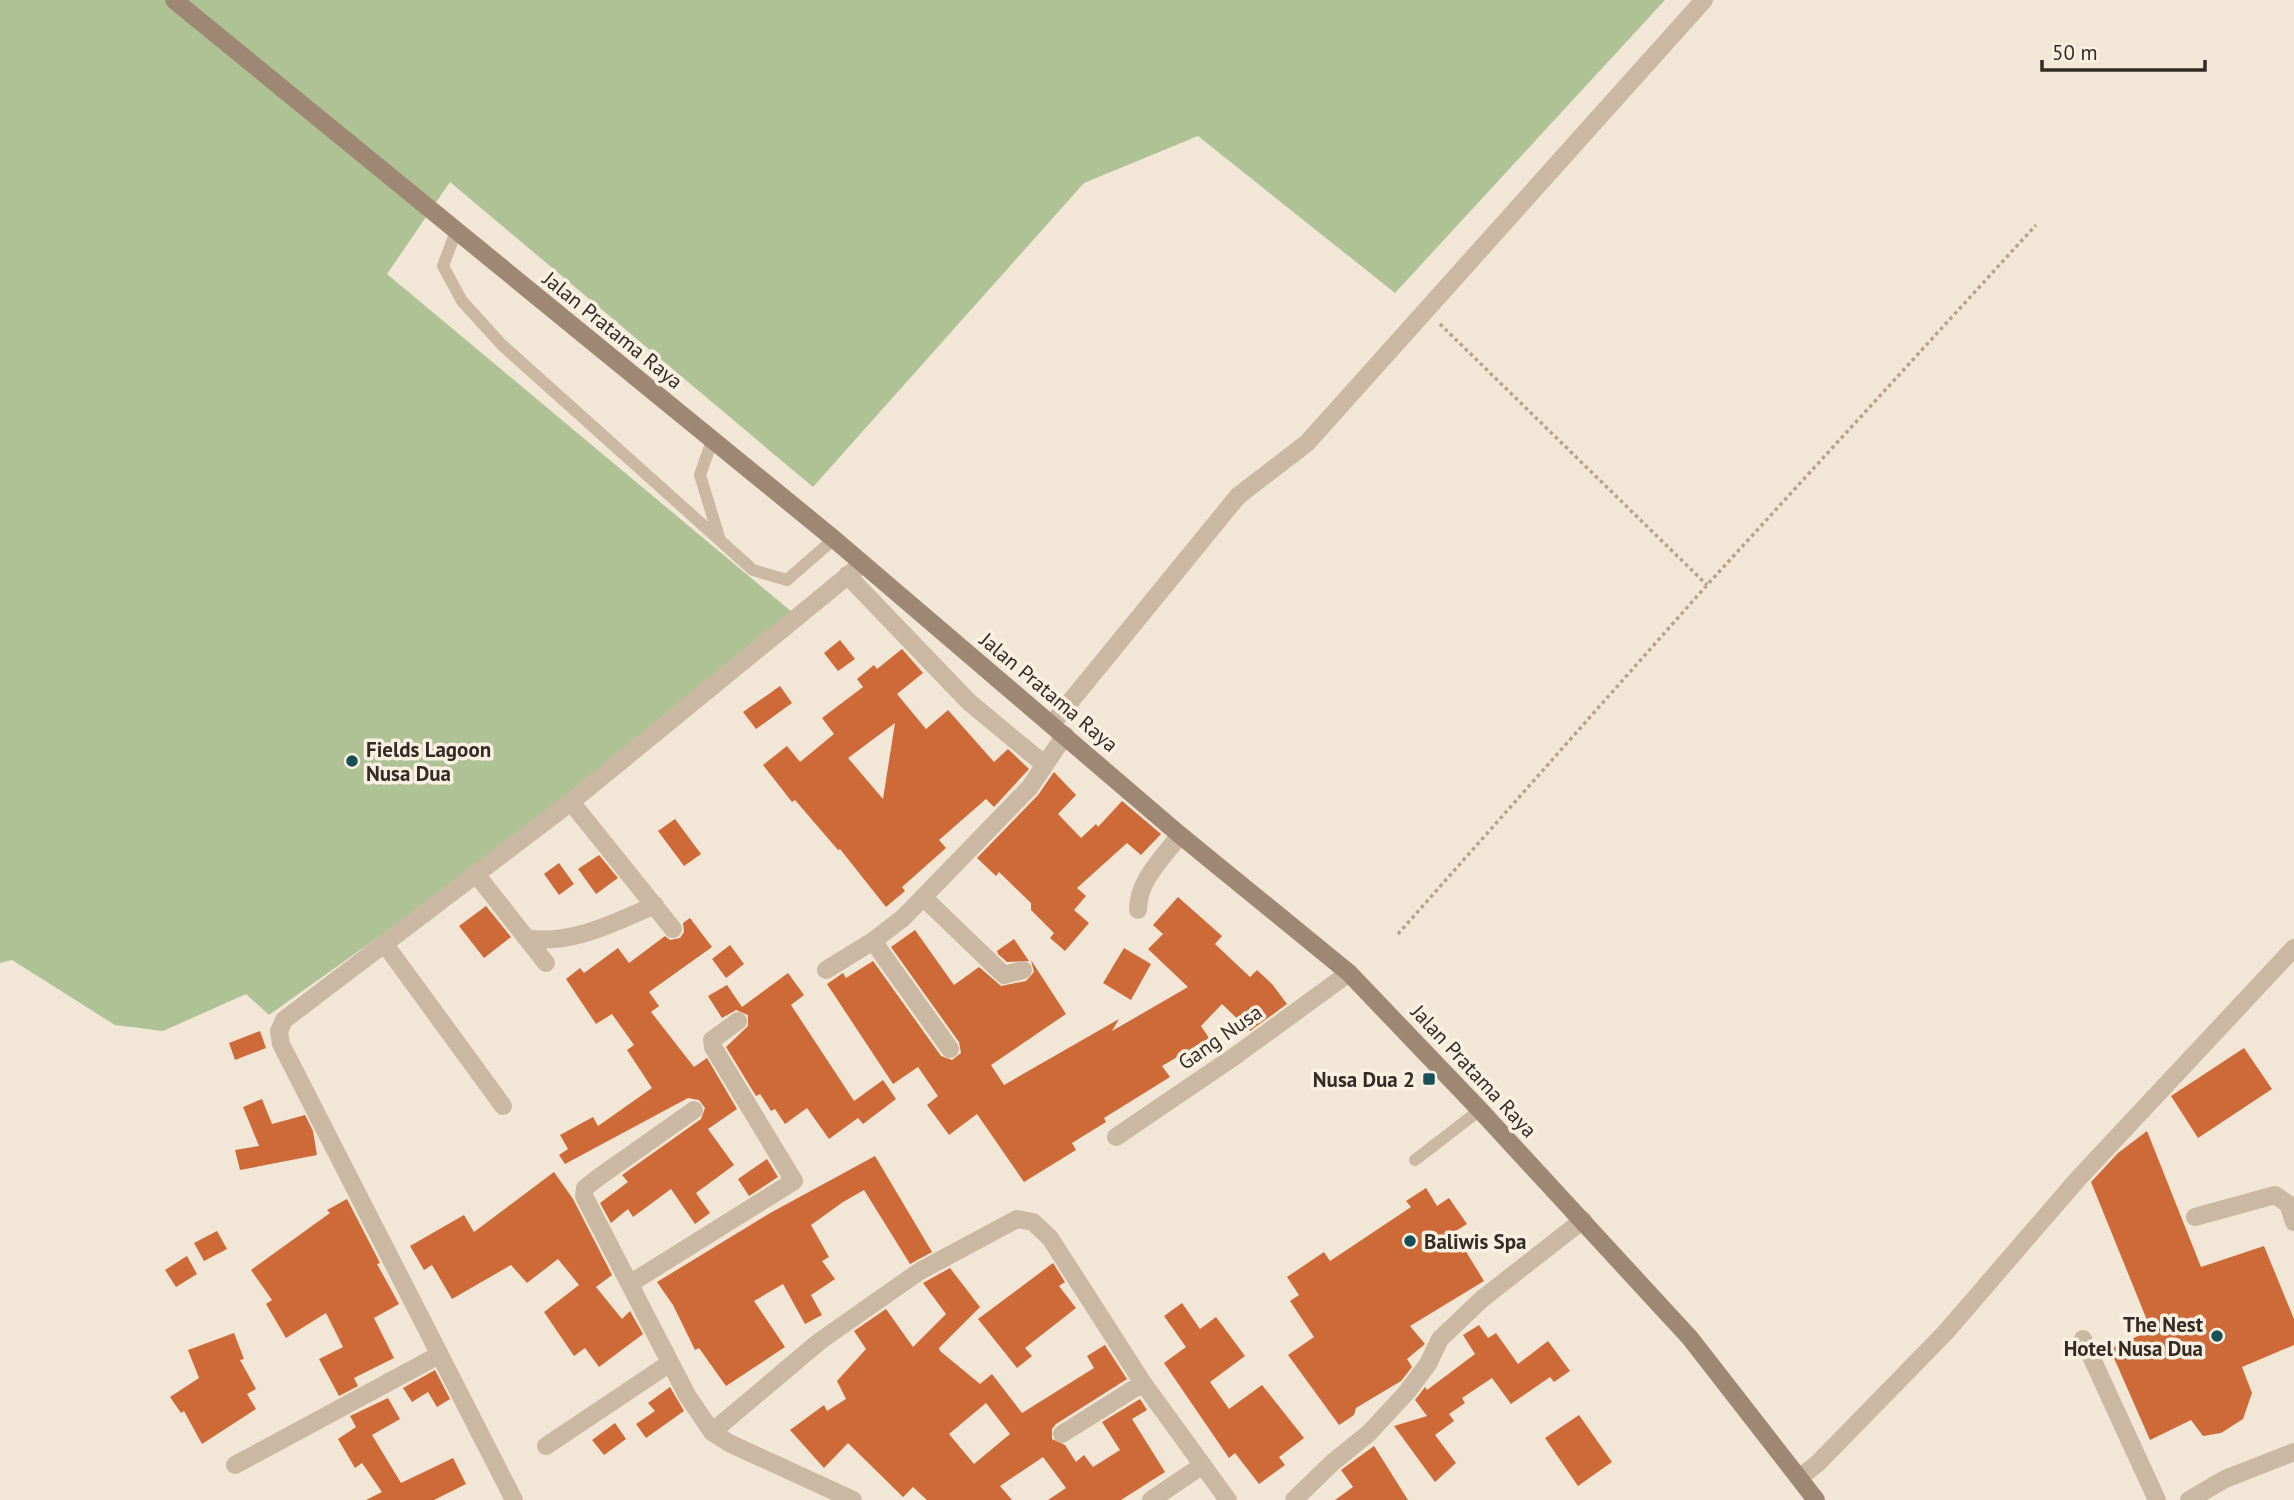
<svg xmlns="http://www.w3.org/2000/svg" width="2294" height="1500" viewBox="0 0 2294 1500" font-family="'PT Sans',sans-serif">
	<rect width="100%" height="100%" fill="#f2e7d6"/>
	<path fill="#afc295" d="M 0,0 L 1665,0 L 1395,293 L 1198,136 L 1084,183 L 813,487 L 450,182 L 387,274 L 799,618 L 433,898 L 269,1015 L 246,994 L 163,1031 L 115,1025 L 12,960 L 0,963 Z"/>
	<path fill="#ce6a38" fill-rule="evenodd" d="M 840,640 L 855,659 L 838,671 L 824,653 Z
		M 902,649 L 923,673 L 897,694 L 926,729 L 948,710 L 994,762 L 1008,749 L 1029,769 L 994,807 L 986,799 L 939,840 L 946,848 L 902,887 L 905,891 L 886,907 L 840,849 L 838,850 L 795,800 L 792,802 L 763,765 L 787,746 L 800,762 L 834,734 L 822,718 L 863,687 L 857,679 L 874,665 L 877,669 ZM 895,723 L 883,799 L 848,758 Z
		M 780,686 L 792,703 L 756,729 L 743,712 Z
		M 1054,772 L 1076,795 L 1058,814 L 1081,838 L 1096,824 L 1098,827 L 1122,801 L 1161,834 L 1141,855 L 1127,843 L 1077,888 L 1086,896 L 1074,910 L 1089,923 L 1065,951 L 1050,938 L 1054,933 L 1031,910 L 1031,903 L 999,872 L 996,876 L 977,858 L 1038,795 Z
		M 675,819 L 701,854 L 684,866 L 658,831 Z
		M 599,855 L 618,878 L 596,894 L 578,869 Z
		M 559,863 L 574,884 L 559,895 L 544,874 Z
		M 1178,897 L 1222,936 L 1215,944 L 1250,977 L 1257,970 L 1272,984 L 1287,1004 L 1250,1031 L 1222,1004 L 1201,1026 L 1209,1038 L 1162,1066 L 1170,1077 L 1104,1118 L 1106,1122 L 1072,1143 L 1076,1150 L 1024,1182 L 977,1114 L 949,1135 L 927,1105 L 938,1096 L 918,1067 L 893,1084 L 827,984 L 843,973 L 846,978 L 873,961 L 941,1056 L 952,1060 L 961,1053 L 959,1042 L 891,947 L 915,930 L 954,985 L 979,967 L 1001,986 L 1026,981 L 1034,972 L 1031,960 L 1066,1014 L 991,1065 L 1004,1085 L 1119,1019 L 1112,1031 L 1188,987 L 1148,949 L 1163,934 L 1153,925 Z
		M 486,906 L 511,937 L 484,958 L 459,926 Z
		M 690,918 L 712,947 L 649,992 L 659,1006 L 651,1012 L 694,1067 L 707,1058 L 737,1109 L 708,1129 L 734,1165 L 696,1193 L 710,1213 L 695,1224 L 671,1189 L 633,1217 L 628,1209 L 611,1223 L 600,1203 L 628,1182 L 622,1175 L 701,1119 L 705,1108 L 699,1100 L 688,1098 L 565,1164 L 559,1155 L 568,1149 L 560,1135 L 593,1117 L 598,1126 L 652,1088 L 627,1050 L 634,1045 L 612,1014 L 596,1024 L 566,979 L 580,968 L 584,973 L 618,948 L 629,963 L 665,936 L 670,940 L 680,938 L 684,932 L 683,923 Z
		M 1014,939 L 1029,961 L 1007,962 L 998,954 L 997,951 Z
		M 730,945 L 744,964 L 726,978 L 712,959 Z
		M 1124,948 L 1151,964 L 1131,1000 L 1103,983 Z
		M 788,973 L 804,995 L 791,1005 L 854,1101 L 883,1080 L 896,1099 L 863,1124 L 858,1118 L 829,1139 L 807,1108 L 785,1124 L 775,1109 L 771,1111 L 760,1094 L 756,1096 L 726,1047 L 748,1026 L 748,1015 L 736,1010 L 722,1018 L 708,996 L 727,985 L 742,1007 Z
		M 260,1031 L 266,1048 L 235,1060 L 229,1043 Z
		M 2244,1048 L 2272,1089 L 2198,1138 L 2171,1096 Z
		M 262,1099 L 272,1124 L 305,1115 L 313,1131 L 317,1155 L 240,1170 L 235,1150 L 259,1146 L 243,1107 Z
		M 2147,1131 L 2201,1267 L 2264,1246 L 2294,1319 L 2294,1345 L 2242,1367 L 2252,1393 L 2243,1419 L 2221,1433 L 2203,1436 L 2191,1420 L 2150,1440 L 2110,1349 L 2151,1330 L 2091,1182 L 2118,1153 Z
		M 875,1156 L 932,1252 L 910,1264 L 864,1190 L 843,1202 L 811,1225 L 829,1257 L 822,1261 L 835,1279 L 811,1295 L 822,1315 L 805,1324 L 783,1284 L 754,1301 L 785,1347 L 726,1386 L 699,1348 L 695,1350 L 673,1305 L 657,1282 L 772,1212 Z
		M 767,1159 L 778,1177 L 749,1196 L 738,1179 Z
		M 554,1172 L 573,1199 L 612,1275 L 596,1287 L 622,1319 L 630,1311 L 643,1334 L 599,1367 L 585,1348 L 574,1356 L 544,1312 L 579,1285 L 558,1259 L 527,1283 L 511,1265 L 452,1299 L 432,1265 L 424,1270 L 410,1246 L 464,1215 L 474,1232 Z
		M 1426,1188 L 1437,1206 L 1449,1198 L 1467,1224 L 1454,1232 L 1484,1281 L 1410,1326 L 1425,1344 L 1407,1359 L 1412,1367 L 1401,1381 L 1356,1408 L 1354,1415 L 1339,1425 L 1288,1355 L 1314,1337 L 1290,1301 L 1299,1295 L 1287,1277 L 1324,1252 L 1330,1261 L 1411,1207 L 1406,1201 Z
		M 347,1199 L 380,1263 L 377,1264 L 399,1304 L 374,1318 L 394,1358 L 354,1378 L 358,1386 L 339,1396 L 319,1359 L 343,1347 L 326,1313 L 286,1338 L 266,1304 L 272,1300 L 251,1270 L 330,1213 L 327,1210 Z
		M 217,1231 L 227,1249 L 204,1261 L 194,1243 Z
		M 187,1256 L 197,1274 L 176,1287 L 165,1270 Z
		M 1053,1263 L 1065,1282 L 1059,1286 L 1076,1308 L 1025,1348 L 1032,1356 L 1017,1368 L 978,1319 Z
		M 950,1268 L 980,1307 L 939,1348 L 940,1351 L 980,1384 L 992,1374 L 1022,1413 L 1094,1368 L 1087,1356 L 1105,1345 L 1127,1379 L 1056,1424 L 1052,1429 L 1052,1439 L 1065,1445 L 1076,1462 L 1084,1455 L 1093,1467 L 1120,1450 L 1102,1422 L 1140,1399 L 1147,1410 L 1132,1419 L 1165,1472 L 1121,1500 L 1048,1500 L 1066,1488 L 1043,1457 L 1000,1486 L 1012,1500 L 927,1500 L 913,1487 L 903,1497 L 848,1443 L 824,1468 L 790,1430 L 824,1405 L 827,1411 L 846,1399 L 837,1381 L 866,1349 L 854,1331 L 886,1309 L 913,1347 L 946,1314 L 923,1283 ZM 986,1403 L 1010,1434 L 974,1464 L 949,1434 Z
		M 1182,1303 L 1200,1329 L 1216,1317 L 1245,1356 L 1210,1382 L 1229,1409 L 1262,1385 L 1304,1438 L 1279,1457 L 1285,1465 L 1259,1484 L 1235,1453 L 1229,1458 L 1164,1363 L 1186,1347 L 1164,1316 Z
		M 1479,1325 L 1488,1338 L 1496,1333 L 1518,1364 L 1548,1341 L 1570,1371 L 1554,1382 L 1550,1377 L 1511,1404 L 1492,1378 L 1462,1398 L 1465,1403 L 1449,1414 L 1454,1421 L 1435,1435 L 1456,1463 L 1435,1482 L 1394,1426 L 1427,1416 L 1415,1400 L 1425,1387 L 1427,1390 L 1475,1354 L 1463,1335 Z
		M 234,1333 L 244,1359 L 240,1360 L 256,1389 L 247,1394 L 256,1409 L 202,1444 L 184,1411 L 181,1413 L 170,1397 L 199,1378 L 188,1350 Z
		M 435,1370 L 450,1399 L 437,1407 L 428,1392 L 412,1402 L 403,1388 Z
		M 670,1387 L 684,1411 L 646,1438 L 636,1424 L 655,1411 L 648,1403 Z
		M 388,1398 L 400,1419 L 372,1435 L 401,1483 L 453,1458 L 466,1484 L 434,1500 L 366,1500 L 382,1492 L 362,1463 L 355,1468 L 338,1439 L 356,1427 L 350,1416 Z
		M 1579,1415 L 1612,1462 L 1578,1486 L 1545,1438 Z
		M 615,1423 L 626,1439 L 604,1455 L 592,1440 Z
		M 1374,1446 L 1408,1500 L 1335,1500 L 1353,1487 L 1341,1470 Z"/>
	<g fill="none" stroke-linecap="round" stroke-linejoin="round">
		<path stroke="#b7a28c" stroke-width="3.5" stroke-dasharray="3.5 3.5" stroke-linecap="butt" d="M 1440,324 L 1707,585
			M 1398,934 L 1707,585 L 2036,225"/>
		<path stroke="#cbb8a2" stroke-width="12" d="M 456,231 L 443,266 L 462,301 L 502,345 L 753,570 L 787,580 L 834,539
			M 712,441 L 700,475 L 719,537
			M 1415,1160 L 1480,1110"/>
		<path stroke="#cbb8a2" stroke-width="18" d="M 847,575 L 969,702 L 1045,765
			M 1052,724 L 1238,496 L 1307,443 L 1704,0
			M 571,802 L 673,929
			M 476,874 L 546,963
			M 923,897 L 1004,975 L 1023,970
			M 1138,910 C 1138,880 1162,859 1180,835
			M 526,938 C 570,946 616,922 655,905
			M 873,941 L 950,1049
			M 384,943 L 503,1106
			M 826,970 L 873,941 L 903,918 L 1030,787 L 1065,735
			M 694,1110 L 599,1177 L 585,1188 L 584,1196 L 687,1395 L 712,1432 L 729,1443 L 853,1500
			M 1116,1137 L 1235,1056 L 1349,973
			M 2195,1217 L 2275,1195 L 2288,1204 L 2294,1222
			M 631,1283 L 794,1181 L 713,1047 L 712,1040 L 738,1021
			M 2083,1339 L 2157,1500
			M 712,1432 L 820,1341 L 920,1271 L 1017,1219 L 1033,1222 L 1050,1238 L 1143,1383 L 1228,1500
			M 1062,1434 L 1143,1383
			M 546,1446 L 670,1363
			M 235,1465 L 439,1355
			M 1799,1478 L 1818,1463 L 1945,1333 L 2077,1180 L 2294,948
			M 514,1500 L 281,1044 L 279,1031 L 284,1020 L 571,802 L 862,564
			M 1151,1500 L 1203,1465
			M 1294,1500 L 1332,1463 L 1369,1433 L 1407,1392 L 1428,1364 L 1440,1339 L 1482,1299 L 1583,1220"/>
		<path stroke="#cbb8a2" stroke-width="18" d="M 2189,1500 L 2225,1479 L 2294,1452"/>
		<path stroke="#9e8773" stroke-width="18" d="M 174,0 L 834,539 L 1180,835 L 1349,973 L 1480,1110 L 1690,1338 L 1816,1500"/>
	</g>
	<g fill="#184f58" stroke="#faf1e2" stroke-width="2.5">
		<circle cx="352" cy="761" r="7"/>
		<rect x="1422" y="1072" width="14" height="14" rx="3.5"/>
		<circle cx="1410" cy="1241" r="7"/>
		<circle cx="2217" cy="1336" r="7"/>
	</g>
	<g text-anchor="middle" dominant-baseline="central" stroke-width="7" stroke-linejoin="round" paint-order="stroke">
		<g font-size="21" fill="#352b25" stroke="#faf1e2">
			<text transform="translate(613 330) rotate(39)">Jalan Pratama Raya</text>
			<text transform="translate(1049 692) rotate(40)">Jalan Pratama Raya</text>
			<text transform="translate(1220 1037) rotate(-35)">Gang Nusa</text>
			<text transform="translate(1474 1071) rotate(47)">Jalan Pratama Raya</text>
		</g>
		<g font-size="21" font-weight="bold" fill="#352b25" stroke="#faf1e2" text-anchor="start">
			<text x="366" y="749">Fields Lagoon<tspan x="366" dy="24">Nusa Dua</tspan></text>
			<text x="1415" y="1079" text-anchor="end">Nusa Dua 2</text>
			<text x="1424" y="1241">Baliwis Spa</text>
			<text x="2203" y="1324" text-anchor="end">The Nest<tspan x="2203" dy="24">Hotel Nusa Dua</tspan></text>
		</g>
	</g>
	<path d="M2042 60v10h163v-10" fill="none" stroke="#352b25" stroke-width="3.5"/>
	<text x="2052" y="60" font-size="21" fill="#352b25" stroke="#faf1e2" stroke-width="5" paint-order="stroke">50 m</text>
</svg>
